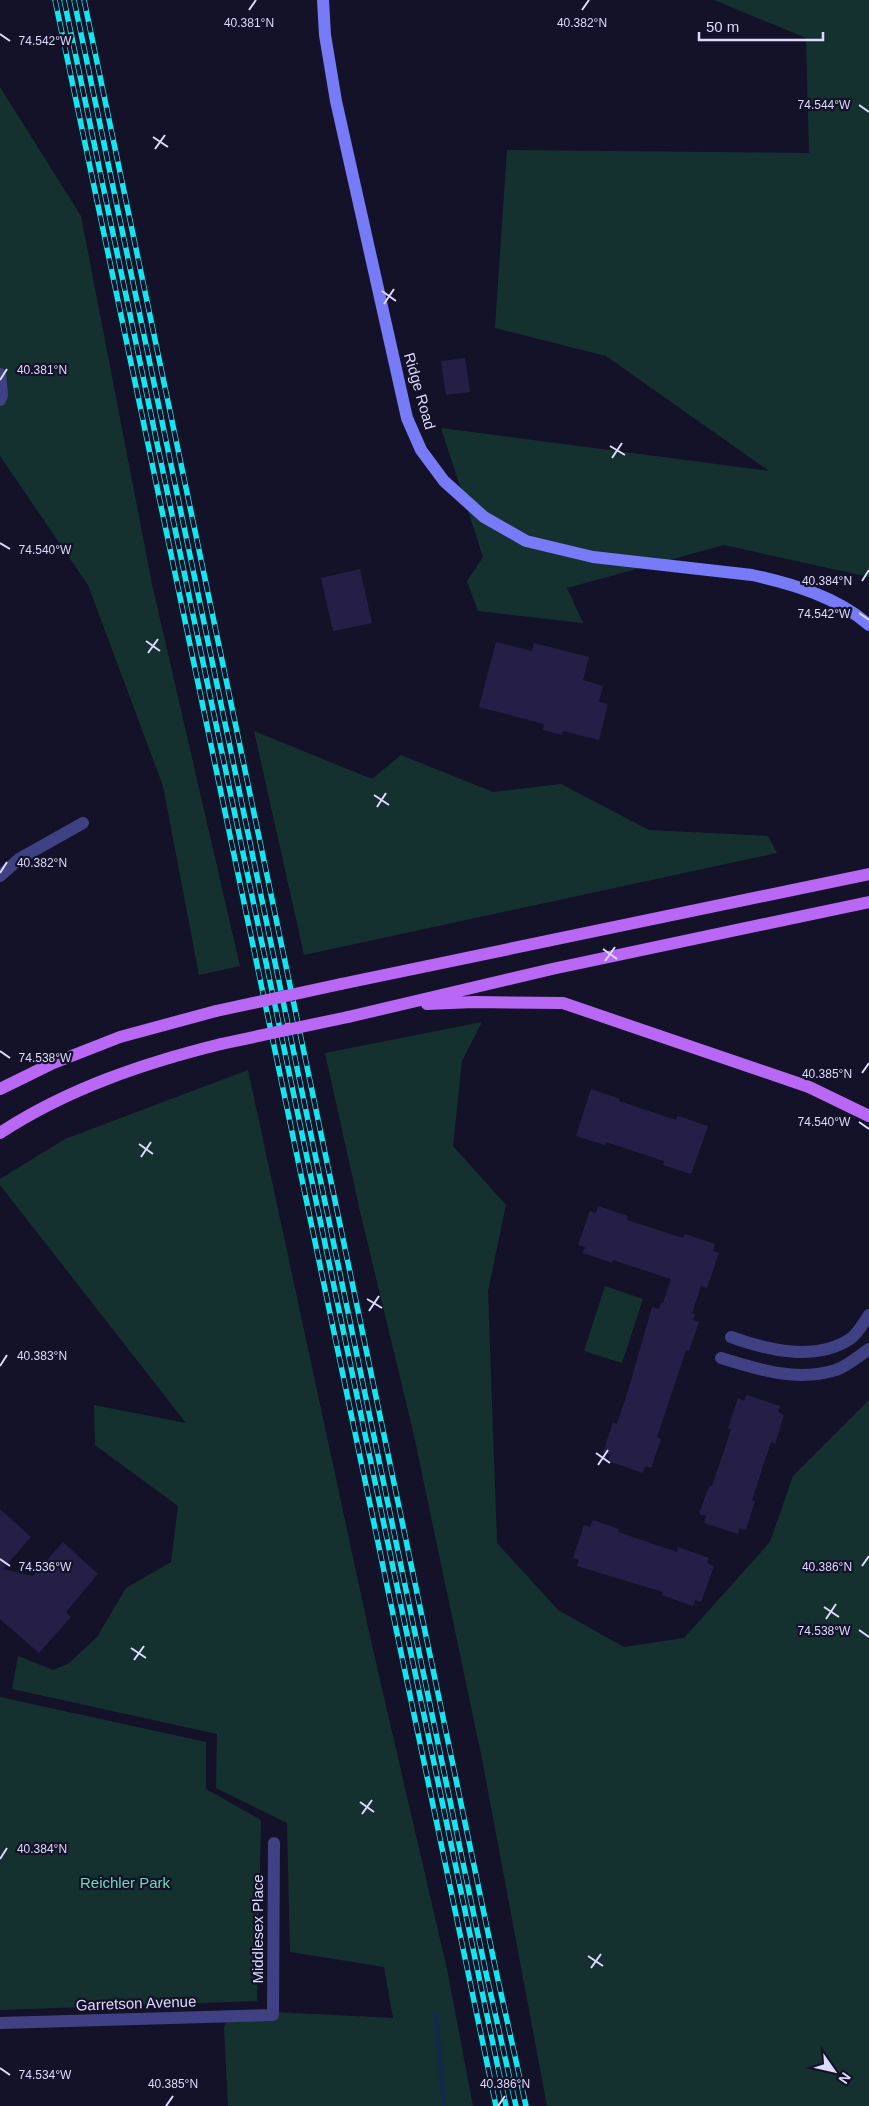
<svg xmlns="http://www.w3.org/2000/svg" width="869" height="2106" viewBox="0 0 869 2106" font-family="Helvetica,sans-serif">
	<rect width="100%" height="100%" fill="#141228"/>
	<path fill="#15312f" d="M 714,0 L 869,0 L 869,577 L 724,545 L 567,588 L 583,623 L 478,611 L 467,581 L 483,557 L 441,428 L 769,471 L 606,356 L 495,328 L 507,150 L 809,153 L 806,38 Z
		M 0,87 L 81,216 L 152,584 L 240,966 L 199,975 L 163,786 L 88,585 L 0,456 Z
		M 254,731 L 372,779 L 401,755 L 493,792 L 561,784 L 649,830 L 768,836 L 777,853 L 304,955 Z
		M 482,1022 L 462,1061 L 453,1146 L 506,1205 L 488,1291 L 497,1543 L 558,1610 L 624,1647 L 684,1638 L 770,1542 L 793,1476 L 869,1400 L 869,2106 L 547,2106 L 482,1759 L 413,1431 L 361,1216 L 325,1053 Z
		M 248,1070 L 371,1641 L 447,1969 L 473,2106 L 228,2106 L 224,2027 L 234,2010 L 393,2018 L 384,1967 L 290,1952 L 287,1823 L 216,1788 L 217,1734 L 12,1689 L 18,1656 L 53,1670 L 68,1664 L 97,1637 L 126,1588 L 171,1562 L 178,1506 L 95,1445 L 94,1405 L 186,1423 L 0,1185 L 0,1179 L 65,1139 Z
		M 605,1286 L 643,1299 L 622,1363 L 584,1351 Z
		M 0,1697 L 206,1742 L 206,1789 L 261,1820 L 257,2001 L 0,2010 Z"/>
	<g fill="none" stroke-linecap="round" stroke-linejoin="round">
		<path stroke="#122b4b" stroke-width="5" d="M 436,2015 L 444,2106"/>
	</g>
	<path fill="#251f47" d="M 465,358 L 470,392 L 446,395 L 441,361 Z
		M 360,569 L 372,623 L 333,631 L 321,578 Z
		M 496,642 L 532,651 L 534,643 L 589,657 L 583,680 L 603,686 L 599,702 L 608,704 L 599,740 L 563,731 L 562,735 L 543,730 L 544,724 L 479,707 Z
		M 591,1089 L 620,1099 L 619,1101 L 676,1120 L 678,1116 L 708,1126 L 691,1174 L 663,1165 L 664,1161 L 606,1142 L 605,1145 L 576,1136 Z
		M 598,1206 L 628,1216 L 627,1220 L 683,1238 L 685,1234 L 715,1244 L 713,1251 L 719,1253 L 707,1288 L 701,1286 L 692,1313 L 695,1314 L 693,1320 L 699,1322 L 689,1351 L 686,1350 L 657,1437 L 661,1439 L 651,1468 L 645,1466 L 643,1473 L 608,1461 L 610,1455 L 603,1453 L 613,1422 L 617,1424 L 628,1391 L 652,1307 L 659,1309 L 661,1303 L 663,1303 L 671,1279 L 613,1260 L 612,1263 L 583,1253 L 585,1247 L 578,1245 L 590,1211 L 596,1213 Z
		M 747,1395 L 780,1406 L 778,1412 L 784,1415 L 775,1444 L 771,1442 L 752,1500 L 755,1501 L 746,1530 L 739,1528 L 738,1534 L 704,1523 L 706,1516 L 699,1514 L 709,1486 L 712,1486 L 731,1430 L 728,1428 L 738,1398 L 744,1401 Z
		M 0,1509 L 31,1537 L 3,1569 L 33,1576 L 63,1542 L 98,1574 L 66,1612 L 71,1617 L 39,1653 L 0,1619 Z
		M 593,1520 L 619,1529 L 618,1532 L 677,1552 L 678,1547 L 709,1558 L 707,1563 L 714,1566 L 701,1602 L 695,1600 L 693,1606 L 662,1595 L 663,1592 L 577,1566 L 579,1560 L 573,1558 L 584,1525 L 590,1527 Z"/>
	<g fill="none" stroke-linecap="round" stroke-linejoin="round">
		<path stroke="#404184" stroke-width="12" d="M 0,374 L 2,395 L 0,400
			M 0,876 L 19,859 L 83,823
			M 731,1337 C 767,1350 815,1362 850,1339 C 857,1335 864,1322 869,1315
			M 721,1358 C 760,1370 796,1382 836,1370 C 847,1366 859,1356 869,1349
			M 0,2023 L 273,2015 L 274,1843"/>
		<path stroke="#777bf7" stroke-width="12" d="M 323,0 L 325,35 L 336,101 L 407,418 L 421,450 L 444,481 L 484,517 L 526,541 L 593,557 L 752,575 C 793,584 837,597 869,625"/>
		<path stroke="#b968f6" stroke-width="12" d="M 341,984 L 869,874
			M 427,1004 L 474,1002 L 563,1003 L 809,1087 L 869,1116
			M 348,1017 L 552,969 L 869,902
			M 0,1089 L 51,1064 L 120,1037 L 216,1011
			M 0,1133 C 67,1089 144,1063 221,1044"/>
		<defs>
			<path id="rail" d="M 55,0 L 496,2106
				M 64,0 L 506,2106
				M 74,0 L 486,1973 L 516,2106
				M 84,0 L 496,1971 L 526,2106"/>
		</defs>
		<use href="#rail" stroke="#12e7f1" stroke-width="5.5"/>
		<use href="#rail" stroke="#141228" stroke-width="4" stroke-dasharray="11" stroke-linecap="butt"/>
		<path stroke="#b968f6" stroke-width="12" d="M 216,1011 L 341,984
			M 221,1044 L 348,1017"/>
	</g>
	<path fill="none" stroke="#dcdafd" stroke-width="2" d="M 249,10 L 256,0M 582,10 L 589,0M 0,34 L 10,41M 859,105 L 869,112M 153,137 L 168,147M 155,149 L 165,135M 382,291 L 396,301M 384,304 L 394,289M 0,380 L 7,369M 610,446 L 625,455M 612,458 L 622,443M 0,543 L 10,549M 862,581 L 869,570M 859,613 L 869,620M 146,641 L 160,651M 148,653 L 158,639M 374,795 L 389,805M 377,807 L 386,793M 0,873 L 7,862M 603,949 L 617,959M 605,961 L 615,947M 0,1051 L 10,1058M 862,1073 L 869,1063M 859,1122 L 869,1129M 139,1144 L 153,1154M 141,1157 L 151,1142M 367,1299 L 382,1308M 369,1311 L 379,1296M 0,1366 L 7,1355M 596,1453 L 610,1463M 598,1465 L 608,1450M 0,1559 L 10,1566M 862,1566 L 869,1556M 824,1607 L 839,1617M 826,1619 L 836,1604M 859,1630 L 869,1637M 131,1648 L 146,1658M 134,1660 L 144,1646M 360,1802 L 374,1812M 362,1814 L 372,1800M 0,1859 L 7,1848M 588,1956 L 603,1966M 591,1968 L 601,1954M 0,2068 L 10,2075M 166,2106 L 173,2096M 498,2106 L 505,2096"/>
	<g text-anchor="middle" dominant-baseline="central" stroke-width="4.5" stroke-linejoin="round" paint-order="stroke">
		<g font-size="15" fill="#dcdafd" stroke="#141228">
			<text transform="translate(420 391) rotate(74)">Ridge Road</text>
			<text transform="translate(257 1929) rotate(-90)">Middlesex Place</text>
			<text transform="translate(136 2003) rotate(-2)">Garretson Avenue</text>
		</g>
		<g font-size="15" fill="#6adab8" stroke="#141228">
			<text x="125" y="1882">Reichler Park</text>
		</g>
	</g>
	<g font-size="12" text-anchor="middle" fill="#dcdafd" stroke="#141228" stroke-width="4.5" stroke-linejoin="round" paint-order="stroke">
		<text x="249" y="27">40.381°N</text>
		<text x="582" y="27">40.382°N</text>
		<text x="45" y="45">74.542°W</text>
		<text x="824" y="109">74.544°W</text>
		<text x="42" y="374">40.381°N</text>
		<text x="45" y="554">74.540°W</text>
		<text x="827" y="585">40.384°N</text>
		<text x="824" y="618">74.542°W</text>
		<text x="42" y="867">40.382°N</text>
		<text x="45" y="1062">74.538°W</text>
		<text x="827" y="1078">40.385°N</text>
		<text x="824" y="1126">74.540°W</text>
		<text x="42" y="1360">40.383°N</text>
		<text x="827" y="1571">40.386°N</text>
		<text x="45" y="1571">74.536°W</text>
		<text x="824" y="1635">74.538°W</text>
		<text x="42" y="1853">40.384°N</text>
		<text x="45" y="2079">74.534°W</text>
		<text x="173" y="2088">40.385°N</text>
		<text x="505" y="2088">40.386°N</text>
	</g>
	<g transform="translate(834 2071) rotate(124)" stroke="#141228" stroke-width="4" paint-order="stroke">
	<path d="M0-4L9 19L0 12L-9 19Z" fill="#dcdafd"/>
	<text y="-8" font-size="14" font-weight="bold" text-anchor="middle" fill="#dcdafd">N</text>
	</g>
	<path d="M699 32v8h124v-8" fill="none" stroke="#dcdafd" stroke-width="2.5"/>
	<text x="706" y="32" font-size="15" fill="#dcdafd" stroke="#141228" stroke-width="4" paint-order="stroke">50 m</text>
</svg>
